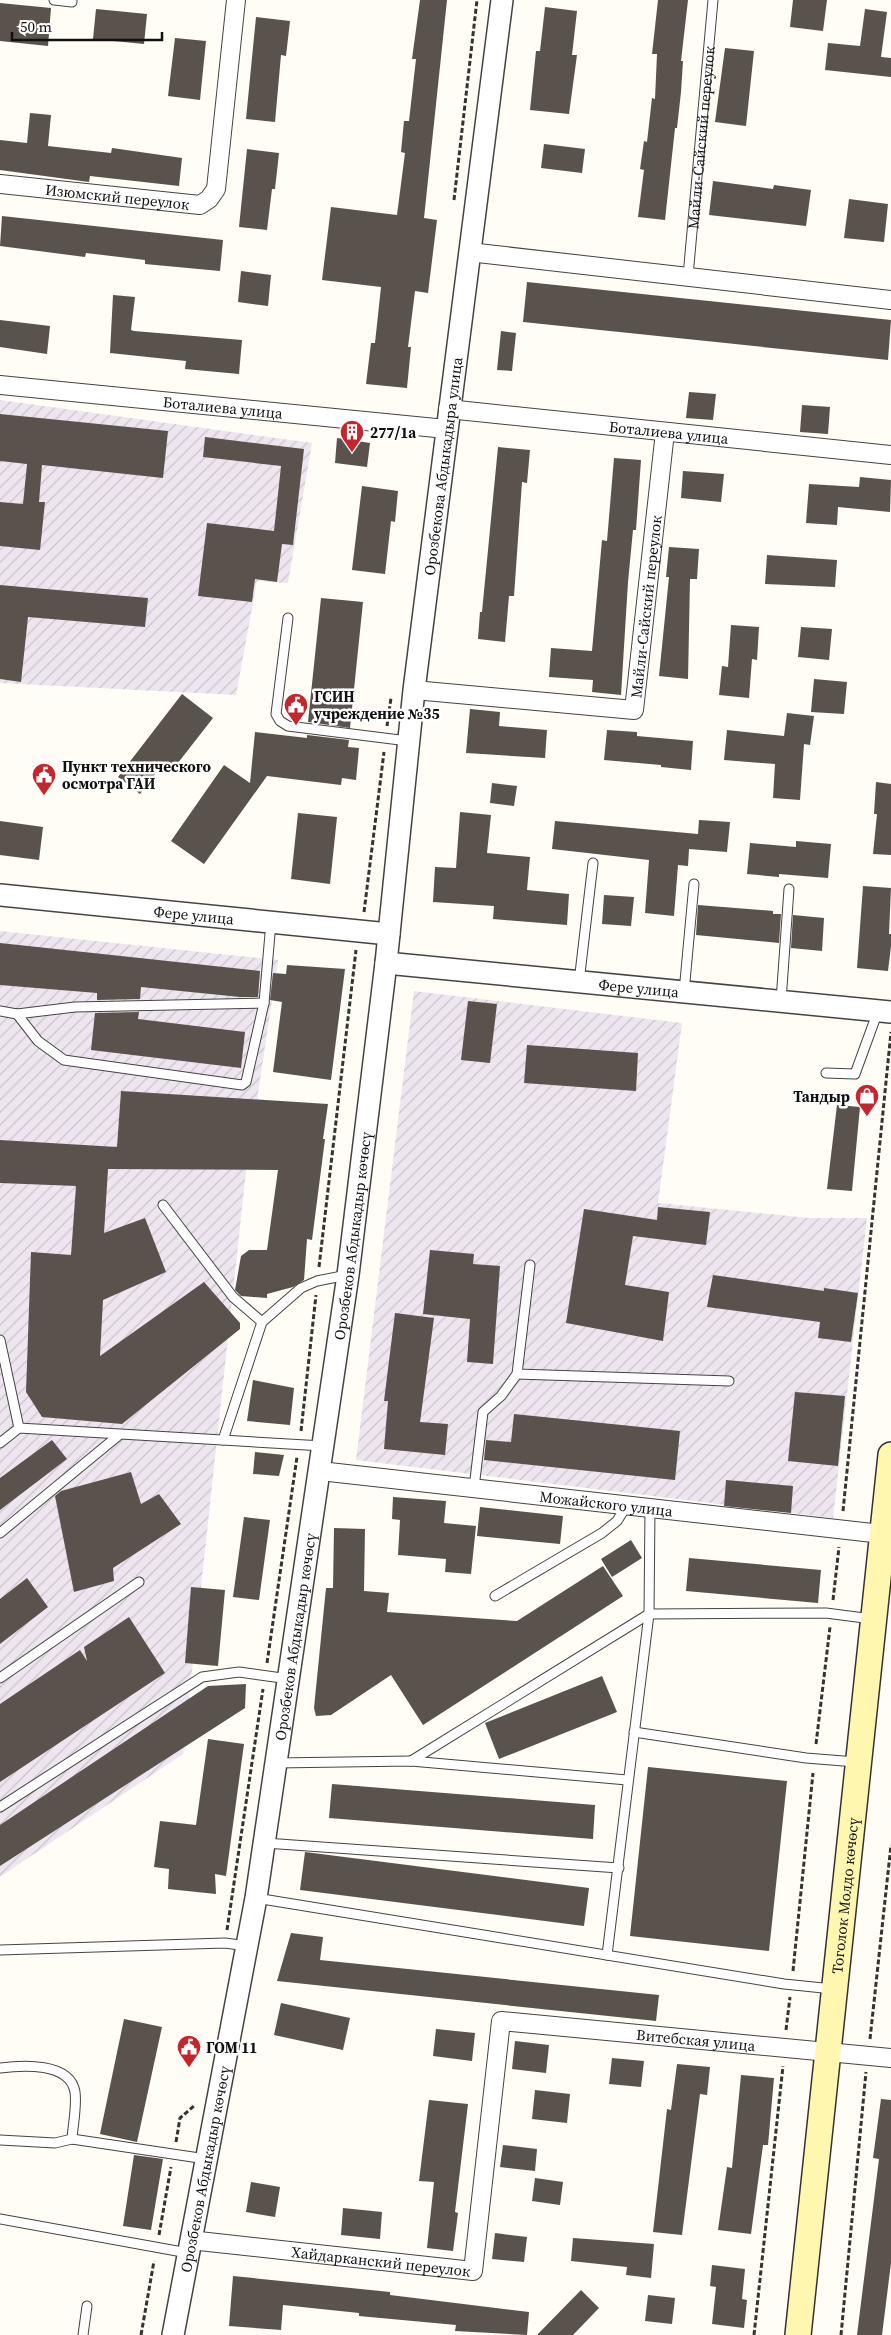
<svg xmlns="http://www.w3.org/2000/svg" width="891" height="2335" viewBox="0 0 891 2335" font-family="'Source Serif 4',serif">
	<defs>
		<pattern id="industrial-furrows" width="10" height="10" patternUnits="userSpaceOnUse" patternTransform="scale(1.25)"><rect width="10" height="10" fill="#eee6ef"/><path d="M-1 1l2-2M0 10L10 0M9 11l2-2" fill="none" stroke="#cbc4cc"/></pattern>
	</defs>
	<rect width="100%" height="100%" fill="#fffdf5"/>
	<path fill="url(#industrial-furrows)" d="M 0,400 L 312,443 L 288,583 L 257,581 L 236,695 L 0,683 Z
		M 0,931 L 278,960 L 245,1180 L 183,1754 L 0,1877 Z
		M 414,991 L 682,1023 L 658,1203 L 810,1218 L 867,1218 L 833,1518 L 356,1460 Z"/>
	<path fill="#5a524d" d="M 420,0 L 447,0 L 424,218 L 437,220 L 428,293 L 415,291 L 408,347 L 411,347 L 407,388 L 366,384 L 371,343 L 375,343 L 381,287 L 322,280 L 331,207 L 397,215 L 405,153 L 401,152 L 404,121 L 409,121 L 416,59 L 412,59 Z
		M 658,0 L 688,0 L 681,61 L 683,61 L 681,92 L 677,128 L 675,128 L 665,220 L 638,217 L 644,170 L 640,169 L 644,141 L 647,142 L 652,98 L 655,99 L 657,54 L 652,54 Z
		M 793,0 L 827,0 L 823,31 L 790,27 Z
		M 0,3 L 51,8 L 48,46 L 0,41 Z
		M 545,7 L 577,11 L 572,55 L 577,55 L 569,114 L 530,110 L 536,51 L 540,51 Z
		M 96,9 L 147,14 L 144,44 L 93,39 Z
		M 865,9 L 887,12 L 881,57 L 891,58 L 891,77 L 825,70 L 828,43 L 860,46 Z
		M 256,17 L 290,21 L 286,56 L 281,55 L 275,122 L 246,119 Z
		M 175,38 L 206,41 L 200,100 L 168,96 Z
		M 725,48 L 754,51 L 746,126 L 715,122 Z
		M 30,113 L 51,115 L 48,146 L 111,153 L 112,148 L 182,158 L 179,186 L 90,176 L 89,182 L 0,170 L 0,140 L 27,143 Z
		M 544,144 L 585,149 L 582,173 L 541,168 Z
		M 247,149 L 279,153 L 275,189 L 272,189 L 267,230 L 239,227 Z
		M 713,181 L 773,189 L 774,185 L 811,190 L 806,226 L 709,215 Z
		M 849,199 L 888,204 L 884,242 L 844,238 Z
		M 2,216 L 223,240 L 220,271 L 145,264 L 145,260 L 86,253 L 85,257 L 0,246 Z
		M 241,271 L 271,275 L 268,306 L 238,302 Z
		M 527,282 L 891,320 L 888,360 L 523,322 Z
		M 113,295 L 135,297 L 131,330 L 134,331 L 242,340 L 239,374 L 185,369 L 186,361 L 110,353 Z
		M 0,320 L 50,326 L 47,354 L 0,347 Z
		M 501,331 L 516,333 L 512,371 L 497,370 Z
		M 689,392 L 716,394 L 713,420 L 686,418 Z
		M 802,405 L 830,407 L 828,434 L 800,432 Z
		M 0,414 L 168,431 L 163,478 L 42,465 L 39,502 L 45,502 L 40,550 L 0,546 L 0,502 L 23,504 L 27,464 L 0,461 Z
		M 205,437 L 304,449 L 293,545 L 282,544 L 277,582 L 255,579 L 252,602 L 198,596 L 207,523 L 274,531 L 281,466 L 203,457 Z
		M 337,438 L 370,443 L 367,467 L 335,463 Z
		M 498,447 L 530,450 L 527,483 L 522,482 L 514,596 L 509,596 L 505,642 L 478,639 L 480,612 L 482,612 Z
		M 614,458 L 641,460 L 636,530 L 633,530 L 628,582 L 621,695 L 592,692 L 593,680 L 549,677 L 551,648 L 592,651 L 602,540 L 607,541 Z
		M 683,471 L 724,474 L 721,502 L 681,498 Z
		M 860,477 L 891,480 L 890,512 L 838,507 L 837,525 L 806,523 L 809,484 L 859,487 Z
		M 362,486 L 398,491 L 395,522 L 391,521 L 385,574 L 352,570 Z
		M 669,547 L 699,549 L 697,579 L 690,579 L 688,679 L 659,676 L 669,577 L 666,577 Z
		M 767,555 L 837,560 L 835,587 L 765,584 Z
		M 0,585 L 148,598 L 145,627 L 28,617 L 21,682 L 0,679 Z
		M 321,598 L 363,602 L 350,728 L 308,722 Z
		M 731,625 L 759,627 L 757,660 L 752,659 L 749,698 L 719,695 L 722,666 L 728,667 Z
		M 801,627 L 832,629 L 829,660 L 798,657 Z
		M 814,679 L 847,682 L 844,714 L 811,712 Z
		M 182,694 L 213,718 L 174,768 L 165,761 L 140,794 L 118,777 Z
		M 470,709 L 500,712 L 499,726 L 547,730 L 545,758 L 466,753 Z
		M 787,713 L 814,716 L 810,745 L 804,744 L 800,800 L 773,798 L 775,764 L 724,760 L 727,730 L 784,736 Z
		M 607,730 L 637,732 L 637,736 L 693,741 L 691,770 L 661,767 L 661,765 L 604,760 Z
		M 255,732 L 307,738 L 307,735 L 349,740 L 348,747 L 359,748 L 356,780 L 342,778 L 341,785 L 267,776 L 204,864 L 171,841 L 224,765 L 250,783 Z
		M 876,782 L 891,784 L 891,855 L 873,854 L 877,814 L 874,814 Z
		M 492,783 L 517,786 L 514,806 L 490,803 Z
		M 460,812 L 491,815 L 487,853 L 530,857 L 527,890 L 569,894 L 567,925 L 493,919 L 494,906 L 433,902 L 435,867 L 456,868 Z
		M 298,813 L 337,817 L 330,884 L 291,879 Z
		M 699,820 L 730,822 L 727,852 L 689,849 L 688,866 L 678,865 L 674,916 L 645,913 L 649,860 L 552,849 L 555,821 L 698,834 Z
		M 0,821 L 43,827 L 39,860 L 0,855 Z
		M 796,841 L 831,844 L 828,878 L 779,874 L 779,877 L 747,874 L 750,843 L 796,847 Z
		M 863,886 L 891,888 L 889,934 L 891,934 L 891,946 L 888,971 L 857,968 Z
		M 604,895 L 634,897 L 631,926 L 602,924 Z
		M 698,905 L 773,911 L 773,914 L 781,914 L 779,943 L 696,935 Z
		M 793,915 L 824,918 L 822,951 L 791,948 Z
		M 0,943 L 260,971 L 258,997 L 240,997 L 141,987 L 140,999 L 97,1000 L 97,993 L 0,985 Z
		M 287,965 L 345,969 L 331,1080 L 273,1072 L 282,1002 L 270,1000 L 273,973 L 286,974 Z
		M 468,1001 L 497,1004 L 490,1063 L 461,1060 Z
		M 139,1012 L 138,1019 L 245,1032 L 241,1068 L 91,1050 L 95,1013 Z
		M 527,1045 L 638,1053 L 636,1091 L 524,1083 Z
		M 121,1091 L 328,1104 L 323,1139 L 325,1139 L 312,1240 L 307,1239 L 304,1280 L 293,1287 L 267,1294 L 267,1298 L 241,1296 L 235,1290 L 241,1256 L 249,1250 L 267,1250 L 278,1170 L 108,1169 L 104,1233 L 145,1218 L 166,1272 L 103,1300 L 100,1356 L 204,1282 L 240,1323 L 240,1329 L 122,1424 L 42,1417 L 26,1392 L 31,1252 L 71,1255 L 76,1186 L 0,1183 L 0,1140 L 117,1147 Z
		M 837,1105 L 860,1107 L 852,1191 L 827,1189 Z
		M 658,1207 L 710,1212 L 706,1245 L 633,1236 L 625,1285 L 669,1292 L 663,1341 L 566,1323 L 584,1209 L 657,1220 Z
		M 430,1250 L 474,1254 L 473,1264 L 500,1266 L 493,1364 L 467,1362 L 470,1319 L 423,1314 Z
		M 713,1275 L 824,1291 L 824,1288 L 858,1293 L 851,1342 L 818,1338 L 820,1322 L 707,1307 Z
		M 395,1313 L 434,1318 L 420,1422 L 448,1424 L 445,1455 L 384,1449 L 388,1401 L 384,1401 Z
		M 253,1380 L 294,1388 L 290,1425 L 247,1421 Z
		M 795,1392 L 845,1396 L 838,1466 L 788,1461 Z
		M 514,1414 L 680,1431 L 675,1480 L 484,1460 L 486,1440 L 511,1442 Z
		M 52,1440 L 67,1459 L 0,1510 L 0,1478 Z
		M 255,1452 L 284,1455 L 279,1476 L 253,1474 Z
		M 131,1472 L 141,1504 L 159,1494 L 181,1524 L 113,1568 L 114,1581 L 74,1592 L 55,1496 L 61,1491 Z
		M 726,1480 L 793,1486 L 791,1513 L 724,1506 Z
		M 393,1497 L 446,1501 L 444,1523 L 476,1526 L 471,1574 L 445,1572 L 446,1559 L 398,1555 L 400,1520 L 392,1519 Z
		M 480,1507 L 563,1516 L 560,1544 L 477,1536 Z
		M 244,1517 L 270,1520 L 259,1600 L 233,1597 Z
		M 334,1528 L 365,1529 L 364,1591 L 389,1593 L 387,1612 L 517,1621 L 603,1566 L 623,1596 L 423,1725 L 391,1675 L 331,1715 L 316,1716 L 314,1708 L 326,1588 L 333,1588 Z
		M 631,1540 L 642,1558 L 612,1577 L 601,1559 Z
		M 689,1558 L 821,1570 L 818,1603 L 686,1591 Z
		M 27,1578 L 48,1607 L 0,1644 L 0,1599 Z
		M 191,1587 L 225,1590 L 218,1666 L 185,1663 Z
		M 129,1617 L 165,1673 L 0,1782 L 0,1704 L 80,1650 L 87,1661 L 84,1647 Z
		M 602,1676 L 617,1712 L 499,1759 L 485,1723 Z
		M 246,1684 L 245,1708 L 0,1866 L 0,1825 L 208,1686 Z
		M 208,1739 L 244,1744 L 226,1876 L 215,1874 L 216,1894 L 168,1889 L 169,1869 L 154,1867 L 160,1821 L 196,1825 Z
		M 648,1767 L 787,1781 L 769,1951 L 630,1936 Z
		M 332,1784 L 595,1805 L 593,1839 L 329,1818 Z
		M 305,1852 L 589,1888 L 584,1926 L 300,1890 Z
		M 291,1933 L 323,1937 L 320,1960 L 659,1995 L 656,2021 L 277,1981 Z
		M 281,2003 L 350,2018 L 343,2050 L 274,2035 Z
		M 124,2019 L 162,2027 L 137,2142 L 100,2134 Z
		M 436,2029 L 475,2033 L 472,2061 L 433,2056 Z
		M 515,2041 L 549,2045 L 546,2073 L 512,2069 Z
		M 612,2058 L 644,2061 L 641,2087 L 609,2084 Z
		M 677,2064 L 710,2067 L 707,2095 L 700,2094 L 682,2235 L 653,2232 L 667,2109 L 671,2110 Z
		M 741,2075 L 774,2078 L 768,2145 L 763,2145 L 751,2234 L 718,2230 L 727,2167 L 732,2168 Z
		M 535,2090 L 570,2094 L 567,2123 L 532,2119 Z
		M 881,2099 L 891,2100 L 891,2263 L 882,2335 L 857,2335 L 879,2159 L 873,2158 Z
		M 429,2100 L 468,2104 L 455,2212 L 458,2213 L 453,2251 L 427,2248 L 434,2182 L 419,2181 Z
		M 503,2145 L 537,2149 L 535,2171 L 500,2167 Z
		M 134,2155 L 163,2159 L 151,2230 L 123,2226 Z
		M 535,2178 L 563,2182 L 560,2205 L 532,2201 Z
		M 251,2182 L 280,2187 L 275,2217 L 246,2212 Z
		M 343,2208 L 382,2212 L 380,2239 L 341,2235 Z
		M 495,2233 L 527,2237 L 524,2262 L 492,2259 Z
		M 573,2238 L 654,2244 L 651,2278 L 626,2275 L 627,2267 L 571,2261 Z
		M 712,2265 L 745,2269 L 742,2299 L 747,2300 L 744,2328 L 712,2324 L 716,2287 L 710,2286 Z
		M 233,2276 L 390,2292 L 390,2295 L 529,2312 L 527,2335 L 455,2331 L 456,2325 L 359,2316 L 359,2313 L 283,2305 L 281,2330 L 229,2326 Z
		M 581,2290 L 599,2308 L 573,2335 L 537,2335 Z
		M 648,2295 L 675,2298 L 672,2324 L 645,2321 Z"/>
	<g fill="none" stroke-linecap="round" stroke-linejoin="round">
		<defs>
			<g id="service">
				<path d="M 54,0 L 72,2 L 72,0"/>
				<path id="s1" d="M 688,276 L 713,0"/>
				<path d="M 288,618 L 276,714 L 280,721 L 288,726 L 408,741"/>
				<path d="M 579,982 L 593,863"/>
				<path d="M 684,992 L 694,884"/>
				<path d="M 781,1001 L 789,889"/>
				<path d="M 0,1011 L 17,1014 L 75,1007 L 264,1003"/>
				<path d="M 17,1014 L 38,1041 L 64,1060 L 242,1085 L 246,1082 L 264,1003 L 271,922"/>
				<path d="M 826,1073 L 855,1074 L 878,1011"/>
				<path d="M 163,1205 L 233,1297 L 262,1322"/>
				<path d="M 0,1340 L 19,1428"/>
				<path d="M 517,1374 L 729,1381"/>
				<path d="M 223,1440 L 262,1322 L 301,1288 L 317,1281 L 347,1275"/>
				<path d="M 0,1443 L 19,1428 L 323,1446"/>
				<path d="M 474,1488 L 483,1412 L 501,1396 L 517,1374 L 530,1265"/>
				<path d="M 0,1533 L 119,1435"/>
				<path d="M 495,1596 L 602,1533 L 617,1521 L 627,1505"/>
				<path d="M 0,1678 L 139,1582"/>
				<path d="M 634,1732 L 806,1758 L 856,1762"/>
				<path d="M 411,1761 L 649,1614 L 826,1613 L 872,1619"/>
				<path d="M 276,1763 L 411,1761 L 627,1780"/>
				<path d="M 0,1807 L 202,1677 L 239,1672 L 289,1679"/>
				<path d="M 265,1843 L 619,1868"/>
				<path d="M 256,1898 L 784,1984 L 833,1989"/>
				<path d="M 0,1950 L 225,1943 L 247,1946"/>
				<path d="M 607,1955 L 649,1614 L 650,1508"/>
				<path d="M 0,2068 C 22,2065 70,2062 75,2092 C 77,2106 73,2124 72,2139"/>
				<path d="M 0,2140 L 55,2143 L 72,2139 L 206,2159"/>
				<path d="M 0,2219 L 188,2253"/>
				<path d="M 83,2335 L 87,2306"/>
			</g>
			<g id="minor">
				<path id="s2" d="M 0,184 L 200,205 L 209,199 L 216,189 L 236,0"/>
				<path d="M 469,252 L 891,300"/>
				<path id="s3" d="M 0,385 L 446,429"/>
				<path id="s4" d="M 448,409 L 891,455"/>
				<path id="s5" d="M 414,690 L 634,710 L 665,432"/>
				<path id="s6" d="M 320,1471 L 891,1535"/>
				<path id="s7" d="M 190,2240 L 473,2271 L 501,2021 L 891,2058"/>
			</g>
			<g id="tertiary">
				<path id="s8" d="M 0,895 L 389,934"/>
				<path id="s9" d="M 386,963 L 891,1012"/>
				<path id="s10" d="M 173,2335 L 256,1898 L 348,1275 L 386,963 L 414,690 L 502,0"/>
			</g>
			<g id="secondary">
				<path id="s11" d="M 798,2335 L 891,1455"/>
			</g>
		</defs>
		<use href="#service" stroke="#444" stroke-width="11"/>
		<use href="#minor" stroke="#444" stroke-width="20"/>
		<use href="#tertiary" stroke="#444" stroke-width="24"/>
		<use href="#secondary" stroke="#333" stroke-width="28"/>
		<path stroke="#333" stroke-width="3" stroke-dasharray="5 2.5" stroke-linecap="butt" d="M 454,200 L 477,0
			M 387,726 L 391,698
			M 364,912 L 384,752
			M 319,1267 L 356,950
			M 301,1431 L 316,1295
			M 843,1511 L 891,1032
			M 833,1600 L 839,1547
			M 267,1663 L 297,1457
			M 816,1744 L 830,1627
			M 227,1930 L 263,1689
			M 793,1971 L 813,1773
			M 786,2030 L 790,1997
			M 870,2039 L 891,1845
			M 176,2142 L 180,2118 L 195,2105
			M 159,2235 L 171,2167
			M 141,2335 L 154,2261
			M 754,2335 L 783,2066
			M 841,2335 L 866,2072"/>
		<use href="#service" stroke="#fff" stroke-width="9"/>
		<use href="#minor" stroke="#fff" stroke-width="18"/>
		<use href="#tertiary" stroke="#fff" stroke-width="21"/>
		<use href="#secondary" stroke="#fff6b0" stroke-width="25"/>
	</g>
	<defs>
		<symbol id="building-pin" viewBox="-11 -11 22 30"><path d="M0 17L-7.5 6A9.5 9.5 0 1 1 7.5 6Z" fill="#c4262e" stroke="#fff"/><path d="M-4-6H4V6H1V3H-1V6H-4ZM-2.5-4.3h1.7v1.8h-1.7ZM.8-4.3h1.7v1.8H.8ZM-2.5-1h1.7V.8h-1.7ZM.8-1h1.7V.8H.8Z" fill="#fff"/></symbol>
		<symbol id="civic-pin" viewBox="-11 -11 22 30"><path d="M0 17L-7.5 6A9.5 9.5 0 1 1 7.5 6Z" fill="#c4262e" stroke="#fff"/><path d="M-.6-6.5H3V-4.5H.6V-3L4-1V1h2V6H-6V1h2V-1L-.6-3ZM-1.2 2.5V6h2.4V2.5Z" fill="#fff"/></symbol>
		<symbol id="shop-pin" viewBox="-11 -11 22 30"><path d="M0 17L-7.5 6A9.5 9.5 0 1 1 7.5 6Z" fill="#c4262e" stroke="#fff"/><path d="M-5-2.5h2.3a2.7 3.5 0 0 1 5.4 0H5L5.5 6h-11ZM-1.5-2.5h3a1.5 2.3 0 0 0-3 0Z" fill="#fff"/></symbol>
	</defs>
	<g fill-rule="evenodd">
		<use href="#building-pin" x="338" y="418" width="28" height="38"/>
		<use href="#civic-pin" x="282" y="691" width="28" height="38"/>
		<use href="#civic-pin" x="30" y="761" width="28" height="38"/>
		<use href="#shop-pin" x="853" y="1082" width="28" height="38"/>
		<use href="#civic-pin" x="175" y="2033" width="28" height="38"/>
	</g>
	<g text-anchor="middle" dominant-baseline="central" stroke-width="5" stroke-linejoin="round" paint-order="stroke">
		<g font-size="15" fill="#111" stroke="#fff">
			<text stroke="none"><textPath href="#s1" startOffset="139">Майли-Сайский переулок</textPath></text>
			<text stroke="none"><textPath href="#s2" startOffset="118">Изюмский переулок</textPath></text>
			<text stroke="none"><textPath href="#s3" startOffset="224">Боталиева улица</textPath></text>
			<text stroke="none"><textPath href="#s4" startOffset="222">Боталиева улица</textPath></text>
			<text stroke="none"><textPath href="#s10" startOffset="1889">Орозбекова Абдыкадыра улица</textPath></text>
			<text stroke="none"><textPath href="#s5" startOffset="325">Майли-Сайский переулок</textPath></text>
			<text stroke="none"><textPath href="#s8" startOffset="195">Фере улица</textPath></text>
			<text stroke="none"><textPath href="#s9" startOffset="254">Фере улица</textPath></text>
			<text stroke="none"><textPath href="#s10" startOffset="1114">Орозбеков Абдыкадыр көчөсү</textPath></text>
			<text stroke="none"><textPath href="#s6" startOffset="288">Можайского улица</textPath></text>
			<text stroke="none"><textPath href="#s10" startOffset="709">Орозбеков Абдыкадыр көчөсү</textPath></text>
			<text stroke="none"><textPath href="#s11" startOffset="442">Тоголок Молдо көчөсү</textPath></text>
			<text stroke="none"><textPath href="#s7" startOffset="732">Витебская улица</textPath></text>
			<text stroke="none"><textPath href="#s10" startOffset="169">Орозбеков Абдыкадыр көчөсү</textPath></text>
			<text stroke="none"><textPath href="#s7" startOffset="192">Хайдарканский переулок</textPath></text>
		</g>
		<g font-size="15" font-weight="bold" fill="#111" stroke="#fff" text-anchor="start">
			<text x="370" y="432">277/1а</text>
			<text x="314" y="696">ГСИН<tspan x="314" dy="17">учреждение №35</tspan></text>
			<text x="62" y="766">Пункт технического<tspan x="62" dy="17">осмотра ГАИ</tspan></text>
			<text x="850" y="1096" text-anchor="end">Тандыр</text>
			<text x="206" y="2047">ГОМ 11</text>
		</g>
	</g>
	<path d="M12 32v8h150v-8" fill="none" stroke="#111111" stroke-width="2.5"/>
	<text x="20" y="32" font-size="15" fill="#111111" stroke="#ffffff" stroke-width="4" paint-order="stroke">50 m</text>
</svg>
